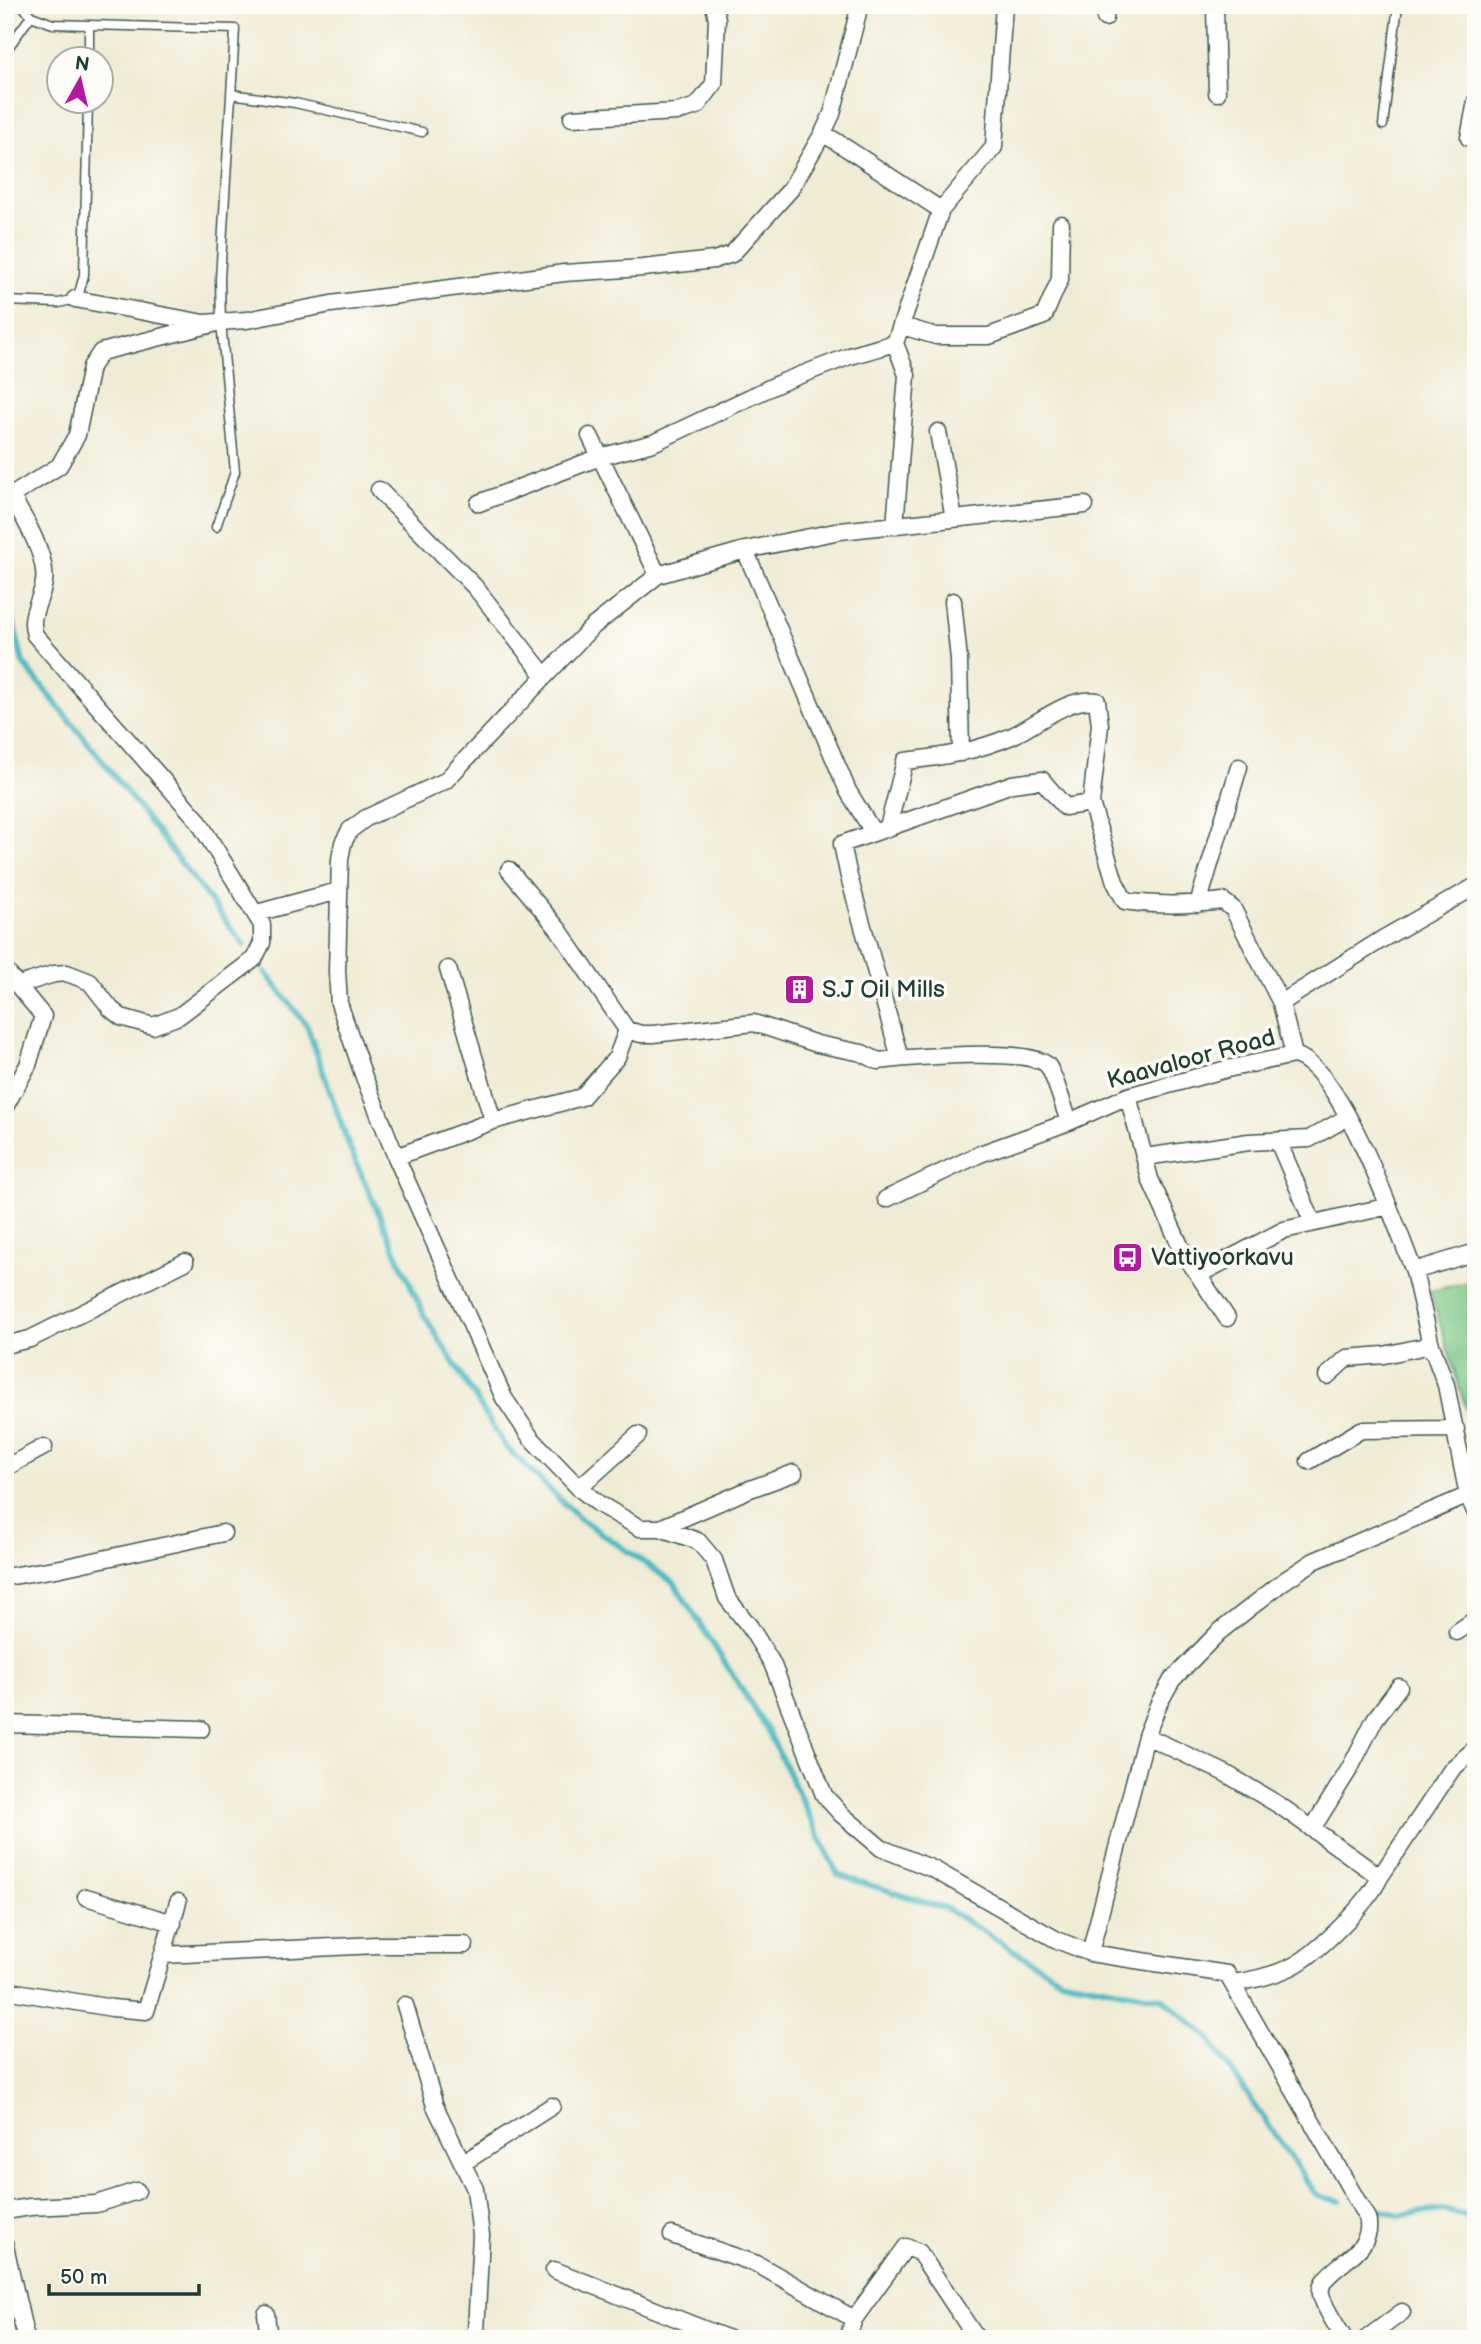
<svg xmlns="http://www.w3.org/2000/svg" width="1481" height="2344" viewBox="0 0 1481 2344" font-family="'Balsamiq Sans',sans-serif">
	<rect width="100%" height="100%" fill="#fdfcf7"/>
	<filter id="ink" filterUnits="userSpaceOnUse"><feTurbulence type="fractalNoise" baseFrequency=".0143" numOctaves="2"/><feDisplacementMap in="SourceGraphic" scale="14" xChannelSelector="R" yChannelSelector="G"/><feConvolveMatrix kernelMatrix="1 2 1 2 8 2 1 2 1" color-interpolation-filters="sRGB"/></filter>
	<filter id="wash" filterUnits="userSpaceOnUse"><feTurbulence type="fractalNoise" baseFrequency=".00686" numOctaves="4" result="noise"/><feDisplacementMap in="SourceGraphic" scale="28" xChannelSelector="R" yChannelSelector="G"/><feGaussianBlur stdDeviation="1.57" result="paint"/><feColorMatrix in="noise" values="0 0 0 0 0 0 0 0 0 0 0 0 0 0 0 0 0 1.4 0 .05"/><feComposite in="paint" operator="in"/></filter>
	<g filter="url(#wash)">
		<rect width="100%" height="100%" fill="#f0ebd4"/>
		<path fill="#7bc887" stroke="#4d825e" stroke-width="2" d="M 1476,1280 L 1476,1442 L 1430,1291 Z"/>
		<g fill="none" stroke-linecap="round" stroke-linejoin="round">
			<path stroke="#4dbbc5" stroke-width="6" d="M 5,587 L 23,663 L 101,759 L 244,945
				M 265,972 L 307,1026 L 350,1149 L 424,1315 L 505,1446 L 579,1518 L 674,1583 L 767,1729 L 838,1875 L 947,1909 L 1060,1979 L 1162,1998 L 1208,2037 L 1317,2196 L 1340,2201
				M 1380,2210 L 1399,2215 L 1443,2210 L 1476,2219"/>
		</g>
	</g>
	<g filter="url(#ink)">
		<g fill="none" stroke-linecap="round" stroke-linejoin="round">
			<defs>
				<path id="service" d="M 22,5 L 31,16 L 53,24 L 235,29 L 220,279 L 221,322 L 235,472 L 216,527
					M 5,52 L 31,16
					M 89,60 L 89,25
					M 231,94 L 295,103 L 422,132
					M 1383,125 L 1398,5
					M 5,301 L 59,303 L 75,299 L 80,290 L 84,275 L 88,102"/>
				<path id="minor" d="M 1215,5 L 1217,93
					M 1105,18 L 1106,5
					M 572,118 L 677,112 L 697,106 L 714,84 L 717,19 L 714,5
					M 823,133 L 941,210
					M 1469,138 L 1476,101
					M 75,299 L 204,323 L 247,320 L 331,304 L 564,273 L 643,268 L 714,260 L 732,254 L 790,190 L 823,133 L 832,114 L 860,5
					M 902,326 L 936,336 L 989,336 L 1044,316 L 1060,279 L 1061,224
					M 938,432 L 954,519
					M 590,436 L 658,575
					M 379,490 L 475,587 L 545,676
					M 479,503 L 600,457 L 653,443 L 780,383 L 850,356 L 895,343
					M 1085,505 L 840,531 L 745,550 L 658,575 L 591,628 L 445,781 L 366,818 L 350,830 L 343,843 L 340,859 L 337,971 L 339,1003 L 364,1077 L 396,1157 L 504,1398 L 531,1438 L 579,1488 L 599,1504 L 640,1528 L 660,1528 L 698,1541 L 714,1560 L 727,1598 L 750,1627 L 772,1663 L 824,1795 L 841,1814 L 881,1848 L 933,1869 L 1057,1940 L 1090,1953 L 1227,1974 L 1367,2218 C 1378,2256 1316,2268 1321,2294 C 1324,2309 1337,2325 1344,2339
					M 895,526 L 907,375 L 895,343 L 941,210 L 994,147 L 1004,5
					M 745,550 L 848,791 L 873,832
					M 953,601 L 959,660 L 961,753
					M 888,827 L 905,761 C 943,757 977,751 1012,736 C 1038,724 1067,697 1097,701 L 1100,725 L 1091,803
					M 509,870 L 559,930 L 627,1030 L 641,1034 L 653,1034 L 754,1023 L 817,1044 L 862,1053 L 878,1061 C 905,1058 1033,1046 1048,1066 C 1055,1076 1064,1108 1069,1122
					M 1198,904 L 1239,767
					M 257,913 L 338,891
					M 448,969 L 493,1121
					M 5,970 L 43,1016 L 28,1065 L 5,1107
					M 19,985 L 54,974 L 67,973 L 90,982 L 111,1009 L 121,1017 L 153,1026 L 179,1016 L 254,959 L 262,943 L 262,925 L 197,819 L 35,635 C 28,615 41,602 44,582 C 48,557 24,517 11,496 L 59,466 L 77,435 L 91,367 L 101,352 L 221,322
					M 1281,1003 L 1384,938 L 1476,886
					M 900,1058 L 849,877 L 842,844 L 1012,784 L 1042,780 L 1065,807 L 1091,803 L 1115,882 L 1125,901 C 1157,906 1191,905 1223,901 L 1233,909 L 1281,1003 L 1294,1055
					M 1128,1096 L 1150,1179 L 1183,1252 L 1227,1318
					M 1278,1141 L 1313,1223
					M 396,1157 L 493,1121 L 582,1097 L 617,1057 L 627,1030
					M 1145,1157 L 1249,1142 L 1309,1139 L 1348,1117
					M 886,1199 L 980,1154 L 1069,1122 L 1128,1096 L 1227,1069 L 1294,1055 C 1341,1066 1396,1226 1414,1271 L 1476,1252
					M 1414,1271 L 1431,1345 L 1446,1385 L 1468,1496 L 1476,1513
					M 1198,1275 L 1284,1230 L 1389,1206
					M 5,1345 L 30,1339 L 185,1262
					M 1327,1376 L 1347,1358 L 1384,1355 L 1431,1345
					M 1309,1461 L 1361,1430 L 1456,1429
					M 5,1468 L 44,1447
					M 579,1488 L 638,1435
					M 660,1528 L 750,1489 L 794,1473
					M 5,1577 L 61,1568 L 223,1533
					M 1457,1632 L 1476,1619
					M 5,1724 L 201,1729
					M 1146,1736 L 1159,1703 L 1172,1680 L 1219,1632 L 1284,1581 L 1314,1561 L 1476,1492
					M 1312,1829 L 1350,1768 L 1375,1719 L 1399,1687
					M 86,1897 L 173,1923
					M 1090,1953 L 1146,1736 L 1225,1773 L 1279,1805 L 1380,1877
					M 163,1955 L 377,1945 L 465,1945
					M 1233,1983 C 1254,1980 1272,1976 1291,1967 C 1316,1955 1369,1902 1380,1877 L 1452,1769 L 1476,1748
					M 5,1990 L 112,2008 L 146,2011 L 178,1902
					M 405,2005 L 435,2106 L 475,2189 L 481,2235 L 476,2331 L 478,2339
					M 463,2163 L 552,2106
					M 5,2211 L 30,2207 L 96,2204 L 137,2191
					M 672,2235 L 757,2264 L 854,2319
					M 5,2246 L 26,2339
					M 554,2270 L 729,2339
					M 266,2314 L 269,2339
					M 847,2339 L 854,2319 L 906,2247 L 919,2252 L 977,2339
					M 1366,2339 L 1402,2312"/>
			</defs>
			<use href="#service" stroke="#3e574c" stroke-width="11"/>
			<use href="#minor" stroke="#3e574c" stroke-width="19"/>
			<use href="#service" stroke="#fff" stroke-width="8"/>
			<use href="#minor" stroke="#fff" stroke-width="16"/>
		</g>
	</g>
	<defs>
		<symbol id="building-square" viewBox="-11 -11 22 22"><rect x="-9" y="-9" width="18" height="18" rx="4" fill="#b5179e" stroke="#fdfcf7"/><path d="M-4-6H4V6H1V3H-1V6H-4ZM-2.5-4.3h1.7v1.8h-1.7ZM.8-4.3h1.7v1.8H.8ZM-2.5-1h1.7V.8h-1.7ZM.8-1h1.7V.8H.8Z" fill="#fff"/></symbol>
		<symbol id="bus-square" viewBox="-11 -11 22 22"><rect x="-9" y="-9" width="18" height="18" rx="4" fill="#b5179e" stroke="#fdfcf7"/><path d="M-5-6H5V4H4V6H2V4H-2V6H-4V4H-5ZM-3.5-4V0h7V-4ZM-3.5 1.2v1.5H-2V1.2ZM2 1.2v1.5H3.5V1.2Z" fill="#fff"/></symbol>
	</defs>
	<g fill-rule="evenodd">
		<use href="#building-square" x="782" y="972" width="35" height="35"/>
		<use href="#bus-square" x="1110" y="1240" width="35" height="35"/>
	</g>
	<g text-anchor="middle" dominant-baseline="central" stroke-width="7" stroke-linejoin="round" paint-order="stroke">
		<g font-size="24" fill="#1f3d34" stroke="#fdfcf7" text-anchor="start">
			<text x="822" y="989">S.J Oil Mills</text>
			<text x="1151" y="1257">Vattiyoorkavu</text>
		</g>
		<g font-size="24" fill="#1f3d34" stroke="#fdfcf7">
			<text transform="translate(1191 1059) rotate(-15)">Kaavaloor Road</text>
		</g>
	</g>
	<rect width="1481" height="2344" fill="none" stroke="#fdfcf7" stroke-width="28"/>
	<g transform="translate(80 80) rotate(8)"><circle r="33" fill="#fdfcf7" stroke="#a4b0a9" stroke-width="2"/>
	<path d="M0-5L12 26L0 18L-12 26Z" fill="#b5179e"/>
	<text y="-10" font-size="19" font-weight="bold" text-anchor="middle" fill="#1f3d34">N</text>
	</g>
	<path d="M49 2284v10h150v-10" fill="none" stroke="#1f3d34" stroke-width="3.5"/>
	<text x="60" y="2284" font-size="21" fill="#1f3d34" stroke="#fdfcf7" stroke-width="5" paint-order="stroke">50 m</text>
</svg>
